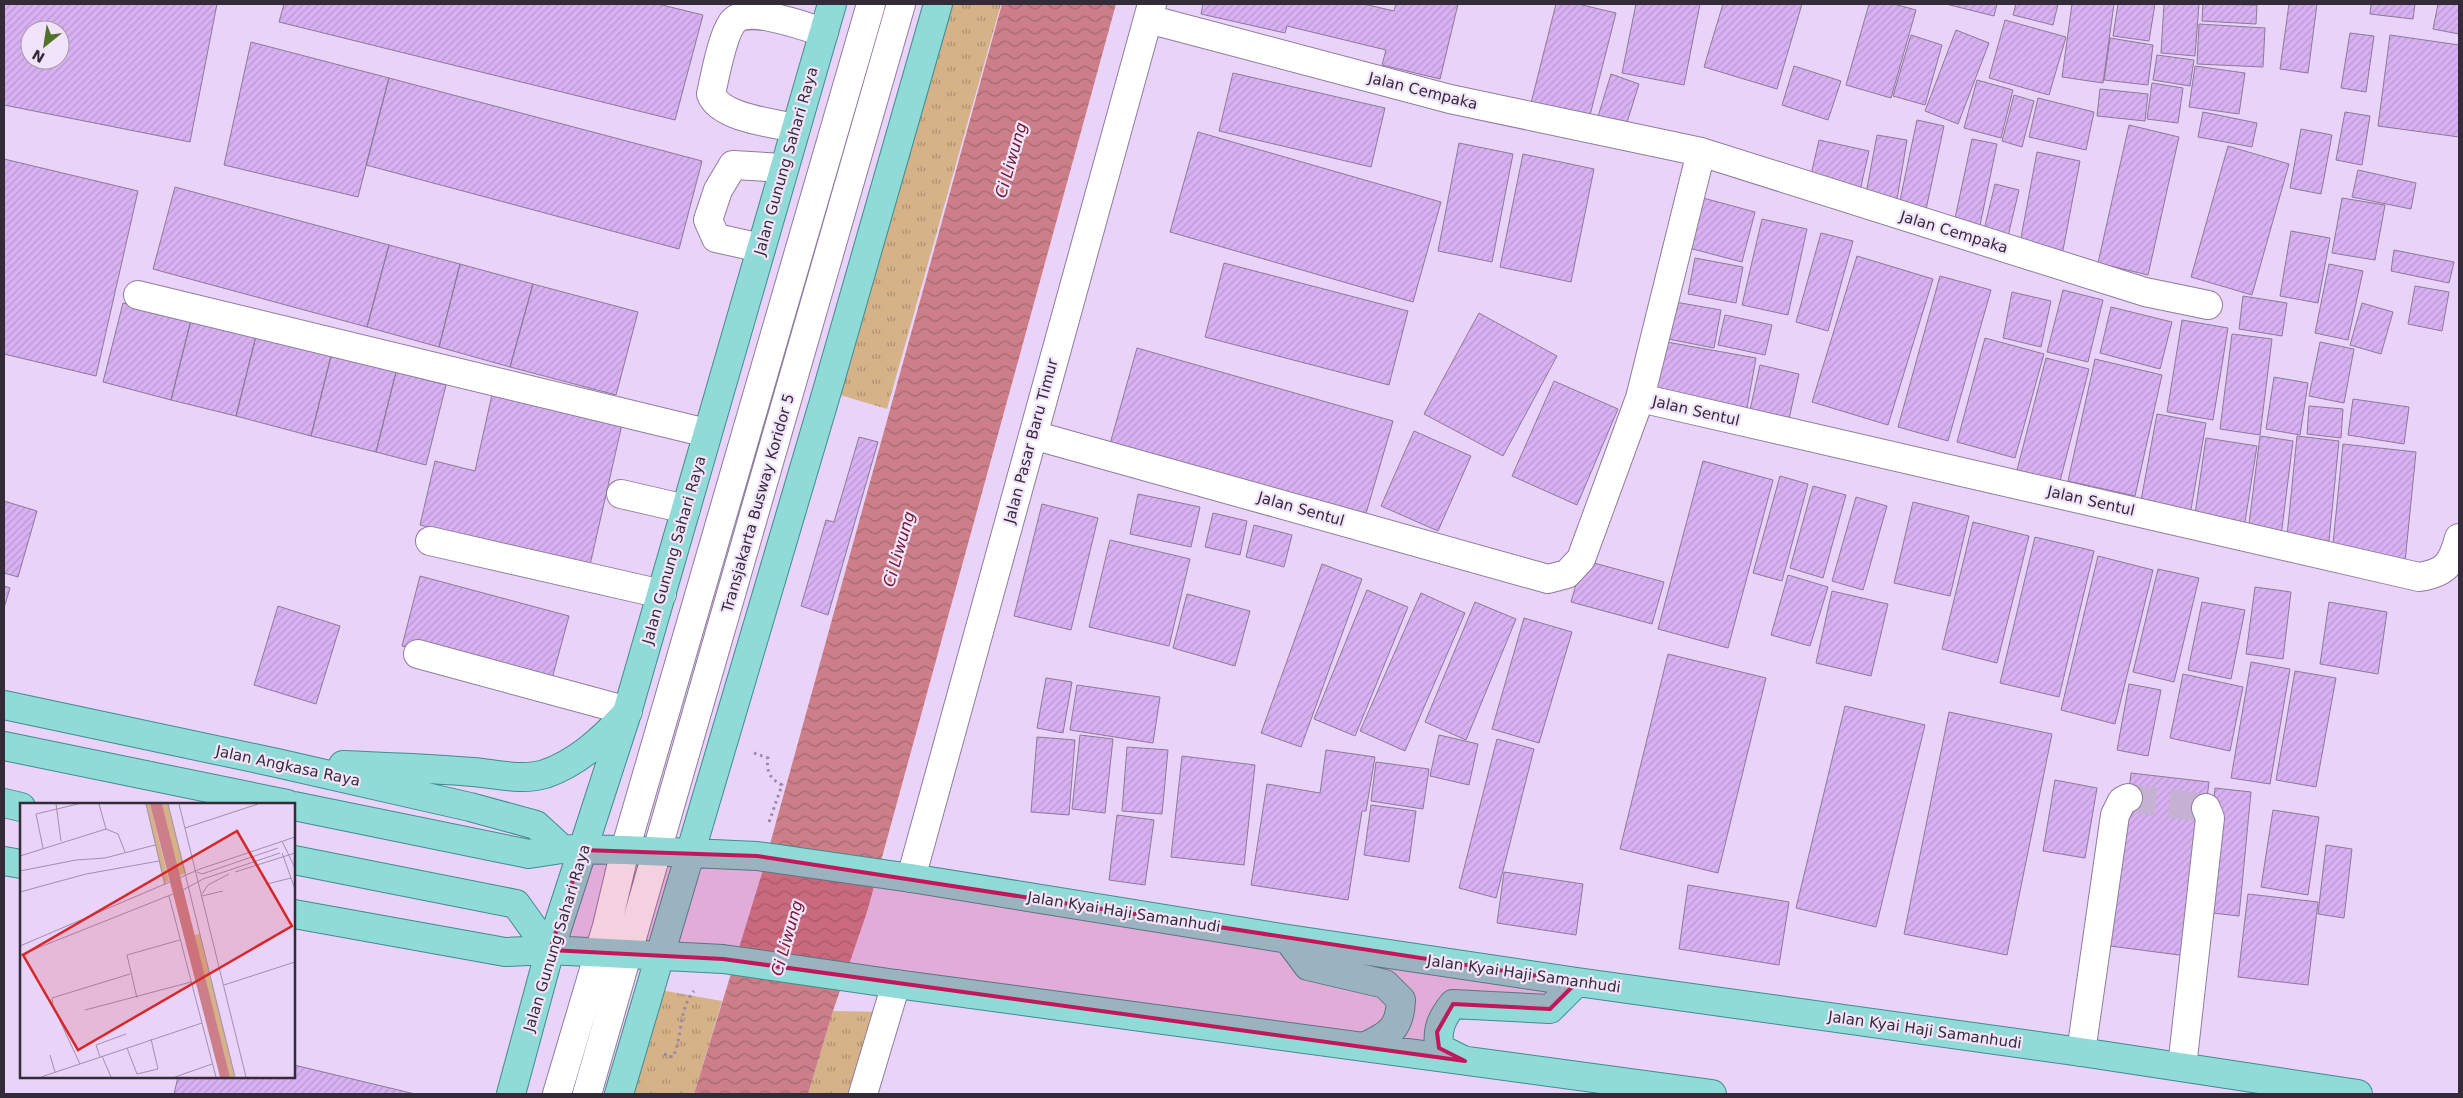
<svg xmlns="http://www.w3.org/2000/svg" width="2463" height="1098" viewBox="0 0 2463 1098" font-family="'DejaVu Sans',sans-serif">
	<defs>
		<pattern id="grass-tufts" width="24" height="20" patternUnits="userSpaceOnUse" patternTransform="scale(1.25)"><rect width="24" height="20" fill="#d5b288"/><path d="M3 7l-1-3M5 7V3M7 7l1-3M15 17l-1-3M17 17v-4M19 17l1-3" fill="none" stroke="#ae9170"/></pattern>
		<pattern id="water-waves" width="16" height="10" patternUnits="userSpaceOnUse" patternTransform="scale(1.25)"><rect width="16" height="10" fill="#cc7f89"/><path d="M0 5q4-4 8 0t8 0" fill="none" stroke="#a66871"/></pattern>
		<pattern id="building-hatch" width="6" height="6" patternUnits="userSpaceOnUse" patternTransform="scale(1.25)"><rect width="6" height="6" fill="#d7b1f1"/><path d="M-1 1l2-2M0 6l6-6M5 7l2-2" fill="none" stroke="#b998cf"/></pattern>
	</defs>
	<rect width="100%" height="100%" fill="#e9d3f8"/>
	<path fill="url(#grass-tufts)" d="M 940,4 L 1001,4 L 887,409 L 827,391 Z
		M 649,988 L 722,1001 L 694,1094 L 619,1094 Z
		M 833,1011 L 888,1012 L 863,1094 L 808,1094 Z"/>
	<path fill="url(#water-waves)" d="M 1002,4 L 1116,4 L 867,912 L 833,1011 L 808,1094 L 694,1094 L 762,873 Z"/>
	<path fill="url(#building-hatch)" stroke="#8d799b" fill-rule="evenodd" d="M 4,4 L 217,4 L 190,142 L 4,105 ZM 30,30 L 60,30 L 60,60 L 30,60 Z
		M 284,4 L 658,4 L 703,15 L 675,120 L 279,22 Z
		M 1203,4 L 1364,4 L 1394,11 L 1396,4 L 1458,4 L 1440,79 L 1382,65 L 1386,50 L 1287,26 L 1285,33 L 1201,14 Z
		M 1556,4 L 1578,4 L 1616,13 L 1587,127 L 1529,111 Z
		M 1636,4 L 1700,4 L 1684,85 L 1622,73 Z
		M 1723,4 L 1802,4 L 1777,89 L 1704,67 Z
		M 1869,4 L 1894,4 L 1916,10 L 1891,98 L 1846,85 Z
		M 1946,4 L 1997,4 L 1994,16 Z
		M 2016,4 L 2058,4 L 2053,25 L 2013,15 Z
		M 2072,4 L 2114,4 L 2103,83 L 2062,77 Z
		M 2118,4 L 2155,4 L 2149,41 L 2113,36 Z
		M 2164,4 L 2199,4 L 2195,56 L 2161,53 Z
		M 2203,4 L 2257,5 L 2256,24 L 2202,21 Z
		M 2289,4 L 2317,4 L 2308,73 L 2280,69 Z
		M 2371,4 L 2415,4 L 2413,19 L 2370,14 Z
		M 2438,4 L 2459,4 L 2459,34 L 2433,29 Z
		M 2005,20 L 2066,37 L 2049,95 L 1989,78 Z
		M 2199,24 L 2265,28 L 2263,67 L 2197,64 Z
		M 1956,30 L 1989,43 L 1958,124 L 1925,111 Z
		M 2350,33 L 2374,36 L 2366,92 L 2341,88 Z
		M 1911,35 L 1942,45 L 1925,105 L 1893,96 Z
		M 2390,35 L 2459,45 L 2459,137 L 2378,126 Z
		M 2110,38 L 2153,45 L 2148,85 L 2104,80 Z
		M 251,42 L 389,78 L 358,197 L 224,165 Z
		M 2157,55 L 2194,60 L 2190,86 L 2153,80 Z
		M 1794,66 L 1841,81 L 1828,120 L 1782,105 Z
		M 2195,66 L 2245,73 L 2239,114 L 2189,107 Z
		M 1233,73 L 1385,108 L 1371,167 L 1219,131 Z
		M 1611,74 L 1639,84 L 1624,132 L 1596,123 Z
		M 389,78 L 702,161 L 679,249 L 366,165 Z
		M 1977,80 L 2013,90 L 2001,138 L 1964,128 Z
		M 2152,83 L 2183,88 L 2178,123 L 2147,119 Z
		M 2100,89 L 2148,94 L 2145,121 L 2097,116 Z
		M 2014,95 L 2034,101 L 2022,147 L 2002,141 Z
		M 2038,98 L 2094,112 L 2086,150 L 2029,137 Z
		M 2203,112 L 2257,123 L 2252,147 L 2198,137 Z
		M 2345,112 L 2370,116 L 2362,165 L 2336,160 Z
		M 1917,120 L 1944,126 L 1925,214 L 1899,205 Z
		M 2129,125 L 2179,137 L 2148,275 L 2098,263 Z
		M 2301,129 L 2332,135 L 2321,194 L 2290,188 Z
		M 1198,132 L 1441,202 L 1413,302 L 1170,232 Z
		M 1877,135 L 1907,140 L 1896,205 L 1865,199 Z
		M 1972,139 L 1997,144 L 1979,230 L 1954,223 Z
		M 1819,140 L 1869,151 L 1859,195 L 1810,179 Z
		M 1459,143 L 1513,154 L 1492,262 L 1438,251 Z
		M 2228,146 L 2289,164 L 2252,295 L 2191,277 Z
		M 2037,152 L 2080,161 L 2062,255 L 2020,243 Z
		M 1523,154 L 1594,169 L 1571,282 L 1500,267 Z
		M 4,159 L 138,191 L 96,376 L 4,354 Z
		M 2358,170 L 2416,183 L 2411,209 L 2352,197 Z
		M 1995,184 L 2019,190 L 2008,236 L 1984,230 Z
		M 175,187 L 389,245 L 367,327 L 153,269 Z
		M 1703,198 L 1755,212 L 1742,262 L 1689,248 Z
		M 2342,198 L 2385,205 L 2375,260 L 2332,253 Z
		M 1762,219 L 1807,229 L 1788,315 L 1742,305 Z
		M 2291,231 L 2330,238 L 2318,303 L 2280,296 Z
		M 1821,233 L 1853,241 L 1828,331 L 1796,322 Z
		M 389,245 L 460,264 L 439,347 L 367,327 Z
		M 2394,250 L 2454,262 L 2449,283 L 2391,271 Z
		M 1857,256 L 1933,279 L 1888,425 L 1812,402 Z
		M 1695,258 L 1743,267 L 1736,303 L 1688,294 Z
		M 1224,263 L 1408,311 L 1389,385 L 1205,337 Z
		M 460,264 L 533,284 L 510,367 L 439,347 Z
		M 2329,264 L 2363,271 L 2348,340 L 2315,333 Z
		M 1940,276 L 1991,290 L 1948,441 L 1898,427 Z
		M 533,284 L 638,312 L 616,395 L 510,367 Z
		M 2415,286 L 2449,292 L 2442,331 L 2408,324 Z
		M 2063,290 L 2103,300 L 2088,362 L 2047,352 Z
		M 2012,292 L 2051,301 L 2041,347 L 2003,338 Z
		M 2243,296 L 2287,303 L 2282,336 L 2239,329 Z
		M 1675,302 L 1721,310 L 1714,348 L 1668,339 Z
		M 123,303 L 191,320 L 171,400 L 103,382 Z
		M 2362,303 L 2393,312 L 2381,354 L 2350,345 Z
		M 2111,307 L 2172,322 L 2160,369 L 2100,353 Z
		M 1479,313 L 1557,356 L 1503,456 L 1424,414 Z
		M 1725,315 L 1772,325 L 1765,355 L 1718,345 Z
		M 191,320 L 256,336 L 236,416 L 171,400 Z
		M 2182,320 L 2228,328 L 2213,420 L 2167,412 Z
		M 2232,334 L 2272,339 L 2260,435 L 2220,429 Z
		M 256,336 L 331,356 L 311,436 L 236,416 Z
		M 1985,338 L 2044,354 L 2015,458 L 1957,442 Z
		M 1661,341 L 1756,358 L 1747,408 L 1652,391 Z
		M 2320,342 L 2354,349 L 2344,403 L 2309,396 Z
		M 1137,348 L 1393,421 L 1365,517 L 1110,444 Z
		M 331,356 L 396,372 L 376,452 L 311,436 Z
		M 2046,358 L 2089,369 L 2060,481 L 2017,470 Z
		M 2095,359 L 2162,375 L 2135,496 L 2068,481 Z
		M 1760,365 L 1799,374 L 1787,428 L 1748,419 Z
		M 396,372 L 446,385 L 426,465 L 376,452 Z
		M 2274,377 L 2308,383 L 2300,435 L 2266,429 Z
		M 1554,381 L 1618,409 L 1577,505 L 1512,476 Z
		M 493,390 L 623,420 L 590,565 L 420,525 L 435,461 L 475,471 Z
		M 2353,399 L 2409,407 L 2404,444 L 2348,435 Z
		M 2309,406 L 2343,409 L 2341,438 L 2307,434 Z
		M 2157,414 L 2206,423 L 2190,515 L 2140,506 Z
		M 1414,431 L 1471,456 L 1438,531 L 1381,506 Z
		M 2260,436 L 2293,441 L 2281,536 L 2248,532 Z
		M 2297,436 L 2339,441 L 2329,541 L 2287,536 Z
		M 859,437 L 878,442 L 828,615 L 801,606 L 826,520 L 834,522 Z
		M 2206,438 L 2257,446 L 2244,528 L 2194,521 Z
		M 2343,444 L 2416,452 L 2405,562 L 2332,554 Z
		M 1703,461 L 1773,480 L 1728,648 L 1658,629 Z
		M 1780,476 L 1808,484 L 1782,581 L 1753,573 Z
		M 1813,486 L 1846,495 L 1823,578 L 1790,568 Z
		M 1138,494 L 1200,507 L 1191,547 L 1130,534 Z
		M 1856,497 L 1887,506 L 1863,590 L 1832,581 Z
		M 4,501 L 37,511 L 18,577 L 4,573 Z
		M 1913,502 L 1969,516 L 1950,596 L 1894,583 Z
		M 1042,504 L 1098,518 L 1071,630 L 1014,616 Z
		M 1213,513 L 1247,521 L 1240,555 L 1205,547 Z
		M 1973,522 L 2029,536 L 1997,663 L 1942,649 Z
		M 1254,525 L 1292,535 L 1284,567 L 1246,557 Z
		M 2035,537 L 2094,551 L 2059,697 L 2000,683 Z
		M 1110,540 L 1190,559 L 1169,646 L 1089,627 Z
		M 2098,556 L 2153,570 L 2115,724 L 2061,710 Z
		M 1583,560 L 1664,582 L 1652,624 L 1571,602 Z
		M 1322,564 L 1362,579 L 1301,747 L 1261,733 Z
		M 2158,569 L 2199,578 L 2174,682 L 2133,672 Z
		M 1788,575 L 1828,587 L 1810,646 L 1771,635 Z
		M 420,576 L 569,616 L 550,686 L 402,646 Z
		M 4,586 L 10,588 L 4,608 Z
		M 2255,587 L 2291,592 L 2283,659 L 2246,654 Z
		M 1367,590 L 1408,607 L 1355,736 L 1314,719 Z
		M 1832,591 L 1888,604 L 1871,676 L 1816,663 Z
		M 1421,593 L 1465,613 L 1405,751 L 1360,731 Z
		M 1187,594 L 1250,611 L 1235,666 L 1173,648 Z
		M 1475,602 L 1516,619 L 1466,740 L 1425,722 Z
		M 2202,602 L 2245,610 L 2231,679 L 2188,670 Z
		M 2329,602 L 2387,612 L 2378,674 L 2320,664 Z
		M 278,606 L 340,626 L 316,704 L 254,685 Z
		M 1524,618 L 1572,632 L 1539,743 L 1492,729 Z
		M 1668,654 L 1766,678 L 1718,873 L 1620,849 Z
		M 2251,662 L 2290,669 L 2270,784 L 2231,778 Z
		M 2295,671 L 2336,678 L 2316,787 L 2276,780 Z
		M 2183,674 L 2243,687 L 2230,751 L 2170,738 Z
		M 1046,678 L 1072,682 L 1063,733 L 1037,728 Z
		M 2129,684 L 2161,690 L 2148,756 L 2117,750 Z
		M 1077,685 L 1160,697 L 1153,743 L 1070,730 Z
		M 1845,706 L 1925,725 L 1876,927 L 1796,908 Z
		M 1949,712 L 2052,734 L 2007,955 L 1904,934 Z
		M 1080,735 L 1113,739 L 1105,813 L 1072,809 Z
		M 1439,735 L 1478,744 L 1469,785 L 1430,776 Z
		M 1037,737 L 1075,740 L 1069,815 L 1031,812 Z
		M 1497,739 L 1534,749 L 1496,898 L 1459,888 Z
		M 1127,747 L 1168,750 L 1162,814 L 1122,811 Z
		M 1326,750 L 1375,757 L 1366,811 L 1362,811 L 1348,900 L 1251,885 L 1267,784 L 1320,793 Z
		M 1182,756 L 1255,765 L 1244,865 L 1171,857 Z
		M 1376,762 L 1429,769 L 1423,809 L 1371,801 Z
		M 2131,773 L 2209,782 L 2187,956 L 2110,946 Z
		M 2055,780 L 2097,788 L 2085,858 L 2043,851 Z
		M 2215,788 L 2251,792 L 2239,916 L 2203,912 Z
		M 1371,805 L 1416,811 L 1409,862 L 1364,855 Z
		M 2273,810 L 2319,817 L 2308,895 L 2261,887 Z
		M 1117,815 L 1154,820 L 1145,885 L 1109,880 Z
		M 2326,845 L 2352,849 L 2344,918 L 2318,914 Z
		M 1504,872 L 1583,884 L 1576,935 L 1497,923 Z
		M 1688,885 L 1789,902 L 1779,965 L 1679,949 Z
		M 2248,894 L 2318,902 L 2308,985 L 2238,977 Z
		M 294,1065 L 415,1094 L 174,1094 L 178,1077 L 294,1077 Z"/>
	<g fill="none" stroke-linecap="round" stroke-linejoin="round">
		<path stroke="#c5b1d2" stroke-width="28" stroke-dasharray="28 14" stroke-linecap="butt" d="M 2128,798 L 2206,808"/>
		<defs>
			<path id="minor" d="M 1148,19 L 1450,99 L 1701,152 L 2145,292 L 2208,305
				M 796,128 C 773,123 720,118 711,94 C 715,76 722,37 732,23 C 746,3 804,27 824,32
				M 761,248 L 716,238 L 708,220 L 718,190 L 733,165 L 784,168
				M 138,295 L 707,433
				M 1640,398 L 2419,577 C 2446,573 2452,564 2459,538
				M 1033,435 L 1548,579 L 1567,574 L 1581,559 L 1640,398 L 1701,152
				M 621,494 L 686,509
				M 430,541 L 662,594
				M 418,654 L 628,711
				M 911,878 L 1152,4
				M 2081,1052 L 2115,815 L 2122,801 L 2128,798
				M 2182,1067 L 2210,818 L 2206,808
				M 557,1094 L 607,926 L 625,850 L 871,4
				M 587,1094 L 901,4
				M 863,1094 L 896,984"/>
			<path id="major" d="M 4,705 L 277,763 L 470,807 L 536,825 L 562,849
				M 4,746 L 287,804
				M 343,765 C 386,767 430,768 473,772 C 496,774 522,781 545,774 C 577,763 602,740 624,716
				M 4,803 L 21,807
				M 294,806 L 529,854 L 562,849 L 625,850 L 757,856 L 911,878 L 1288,939 L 1577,982 L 2081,1052 L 2358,1094
				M 294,860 L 516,904 L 549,950
				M 4,861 L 21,864
				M 294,914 L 505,952 L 549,950 L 723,959 L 896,984 L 1712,1094
				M 1288,939 L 1308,966 L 1385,984 L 1401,1000 C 1400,1029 1389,1035 1364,1047
				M 1463,1060 L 1439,1048 C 1437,1029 1441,1019 1453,1004 L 1550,1009 L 1577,982
				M 511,1094 L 550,950 L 626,716 L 832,4
				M 619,1094 L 827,391 L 938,4"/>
		</defs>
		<use href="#minor" stroke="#907c9e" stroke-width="30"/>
		<use href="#major" stroke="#408c8e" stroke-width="30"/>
		<path stroke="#9989a3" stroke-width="3" stroke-dasharray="2.5 4" stroke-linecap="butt" d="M 754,753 L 768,758 C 766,771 770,779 782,785 L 768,825
			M 664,1054 L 673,1057 C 683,1036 678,1010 694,991"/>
		<use href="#minor" stroke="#fff" stroke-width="28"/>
		<use href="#major" stroke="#90dad7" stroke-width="28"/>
	</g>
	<path fill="#c2185b" fill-opacity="0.2" stroke="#c2185b" stroke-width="4" stroke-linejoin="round" d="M 583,850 L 757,856 L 1577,982 L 1550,1009 L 1453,1004 L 1437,1032 L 1439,1048 L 1465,1061 L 723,959 L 550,950 Z"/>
	<g text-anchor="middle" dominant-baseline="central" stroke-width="4.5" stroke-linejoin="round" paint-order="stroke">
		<g font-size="15" fill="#342b39" stroke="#f1e4fa">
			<text transform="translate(1423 91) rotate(14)">Jalan Cempaka</text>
			<text transform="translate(786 161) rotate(-74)">Jalan Gunung Sahari Raya</text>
			<text transform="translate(1954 232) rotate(17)">Jalan Cempaka</text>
			<text transform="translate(1696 411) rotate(13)">Jalan Sentul</text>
			<text transform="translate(1031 441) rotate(-75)">Jalan Pasar Baru Timur</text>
			<text transform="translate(2091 501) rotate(13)">Jalan Sentul</text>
			<text transform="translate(758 503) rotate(-74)">Transjakarta Busway Koridor 5</text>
			<text transform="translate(1301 509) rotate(16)">Jalan Sentul</text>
			<text transform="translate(674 550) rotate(-74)">Jalan Gunung Sahari Raya</text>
			<text transform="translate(288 766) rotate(12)">Jalan Angkasa Raya</text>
			<text transform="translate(1124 912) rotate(9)">Jalan Kyai Haji Samanhudi</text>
			<text transform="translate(557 938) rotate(-73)">Jalan Gunung Sahari Raya</text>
			<text transform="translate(1524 974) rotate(8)">Jalan Kyai Haji Samanhudi</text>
			<text transform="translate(1925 1030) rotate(8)">Jalan Kyai Haji Samanhudi</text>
		</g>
		<g font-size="16" font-style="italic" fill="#73162e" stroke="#f1e4fa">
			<text transform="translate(1011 160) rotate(-74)">Ci Liwung</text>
			<text transform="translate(899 549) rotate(-74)">Ci Liwung</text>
			<text transform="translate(787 938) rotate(-74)">Ci Liwung</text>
		</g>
	</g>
	<g transform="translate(20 803)">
		<rect width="275" height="275" fill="#e9d3f8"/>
		<path d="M 126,1 L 130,1 L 149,78 L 144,80 ZM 142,1 L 148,1 L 166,70 L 159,73 ZM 180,131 L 215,274 L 210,274 L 174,132 Z" fill="#d5b288"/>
		<path d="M 130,1 L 142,1 L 210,274 L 200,274 Z" fill="#cc7f89"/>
		<path fill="none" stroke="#a190ac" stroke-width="1" d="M 36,1 L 41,38M 79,1 L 86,26M 126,1 L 145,82M 148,1 L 215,274M 159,1 L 226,274M 165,25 L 238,1M 86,26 L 98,31 L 105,49M 262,38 L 275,65M 23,45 L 16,11 L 58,1M 262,50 L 275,86M 0,53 L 86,26M 0,68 L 56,57 L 85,55 L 135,42M 177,69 L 182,71 L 258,45M 215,69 L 275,50M 247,81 L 271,75M 0,89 L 66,71 L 139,58M 182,91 L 188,82 L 209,71M 149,93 L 196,274M 182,93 L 203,88M 0,143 L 180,66 L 275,34M 0,152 L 163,87 L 183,76 L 260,50M 204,182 L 275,159M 117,195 L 107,152 L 160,137M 65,207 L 171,179M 107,245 L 117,271 L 138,266 L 131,236M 30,252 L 35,269M 82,253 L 91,274M 80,254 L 76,242 L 106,231M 60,261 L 33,203 L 32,195 L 110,171M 21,274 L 182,220M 155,274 L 192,261"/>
		<path fill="#d62828" fill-opacity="0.15" stroke="#d62828" stroke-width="2.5" d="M 217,28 L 272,123 L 58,247 L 3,152 Z"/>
		<rect width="275" height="275" fill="none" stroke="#342b39" stroke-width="2.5"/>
	</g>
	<rect width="2463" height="1098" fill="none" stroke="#342b39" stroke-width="10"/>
	<g transform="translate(45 45) rotate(210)"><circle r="24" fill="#f1e4fa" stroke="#a59aad"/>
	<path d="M0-4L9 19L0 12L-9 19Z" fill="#50732c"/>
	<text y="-8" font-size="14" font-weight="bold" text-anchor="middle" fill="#342b39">N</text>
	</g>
</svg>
